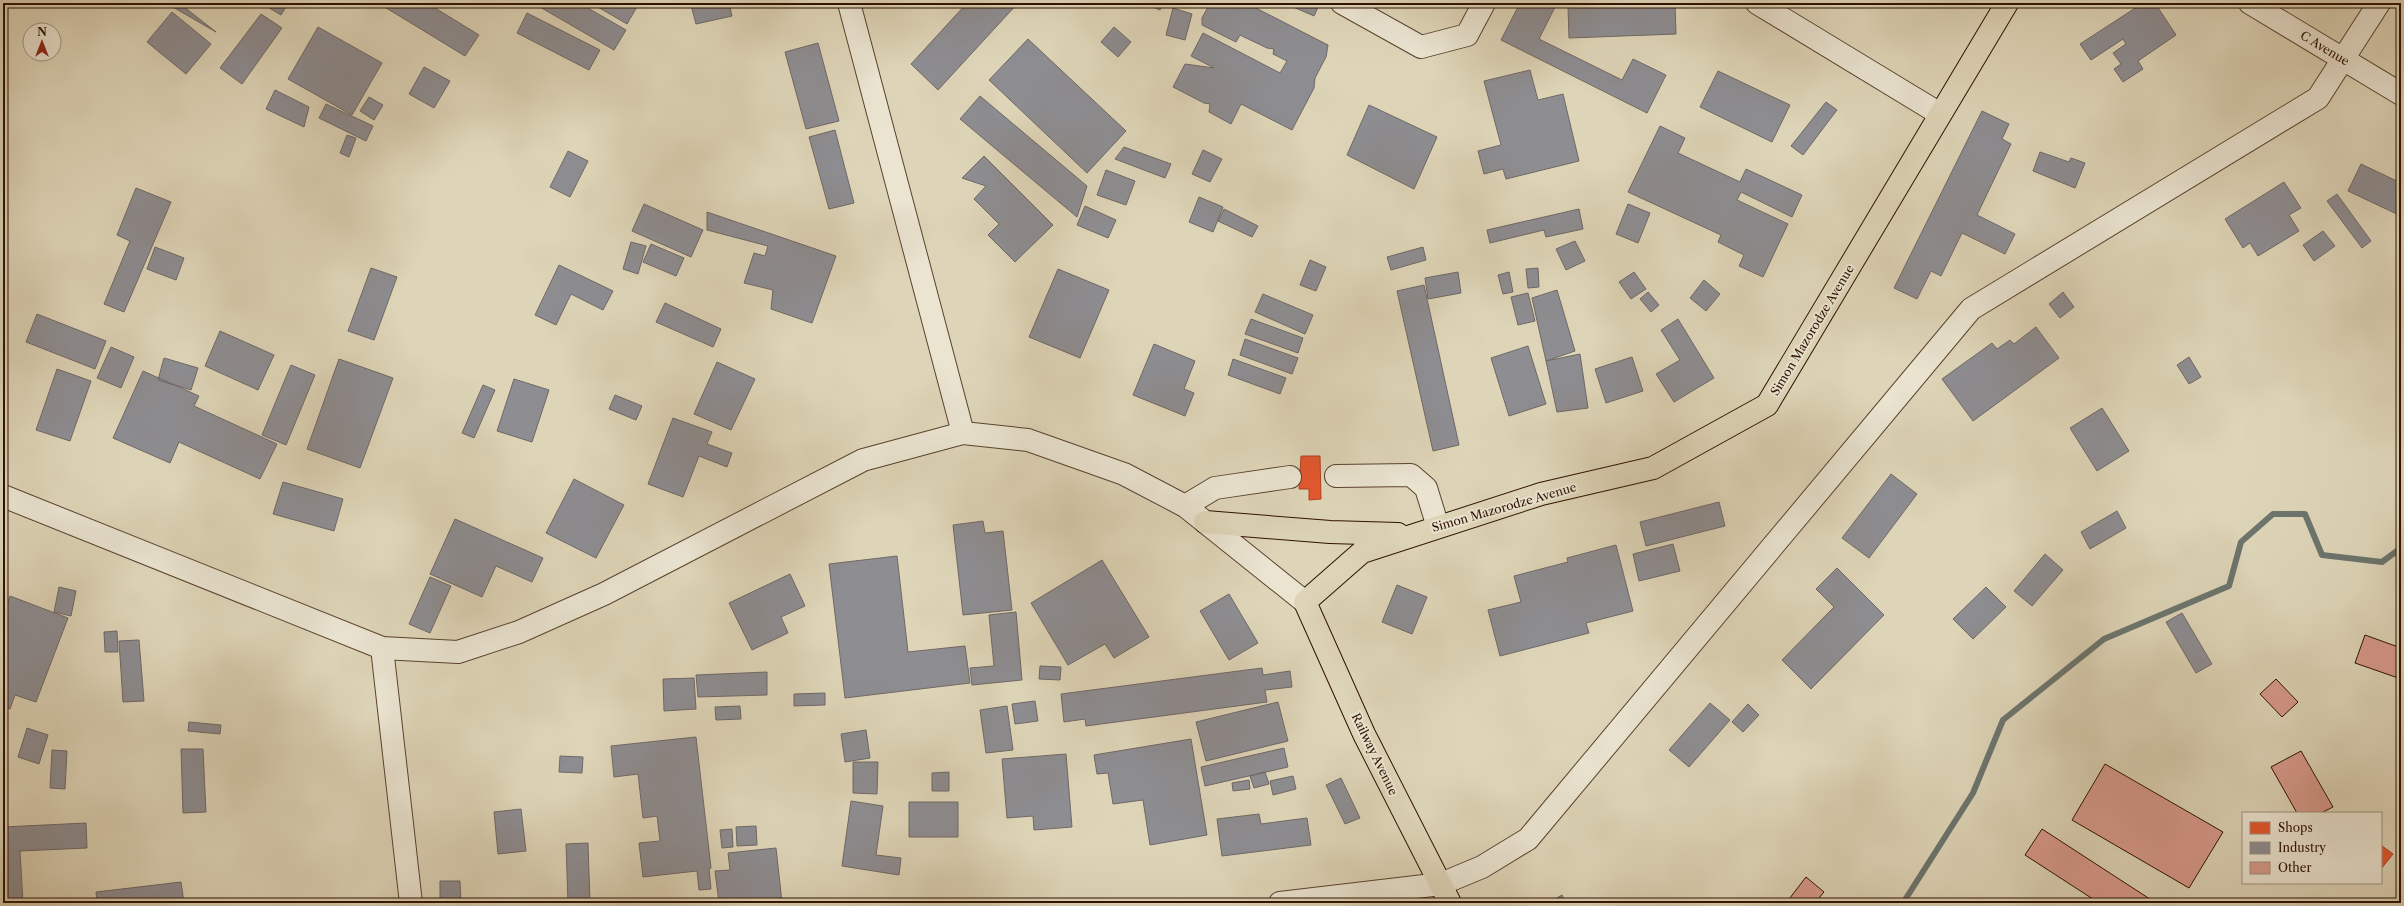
<svg xmlns="http://www.w3.org/2000/svg" width="2404" height="906" viewBox="0 0 2404 906" font-family="'Libre Caslon Text',serif">
	<rect width="100%" height="100%" fill="#ded5b8"/>
	<filter id="stains"><feTurbulence type="fractalNoise" baseFrequency=".005" numOctaves="4"/><feColorMatrix values="0 0 0 0 .2 0 0 0 0 .09 0 0 0 0 .02 0 0 0 .5 -.17"/></filter>
	<radialGradient id="worn" r=".72"><stop offset=".6" stop-color="#630" stop-opacity="0"/><stop offset="1" stop-color="#630" stop-opacity=".3"/></radialGradient>
	<path fill="#e4572e" stroke="#ad4220" d="M 1301,456 L 1320,456 L 1321,499 L 1309,500 L 1309,489 L 1299,489 Z
		M 2381,845 L 2393,854 L 2381,869 Z"/>
	<path fill="#8d8d92" stroke="#706866" d="M 166,3 L 179,3 L 216,32 Z
		M 261,3 L 288,3 L 281,15 Z
		M 378,3 L 427,3 L 479,35 L 465,56 Z
		M 533,3 L 579,3 L 626,30 L 614,50 Z
		M 591,3 L 635,3 L 638,5 L 627,24 Z
		M 698,3 L 729,3 L 732,16 L 696,24 L 691,5 Z
		M 967,3 L 1018,3 L 938,90 L 911,64 Z
		M 1144,3 L 1163,3 L 1160,10 Z
		M 1210,3 L 1248,4 L 1328,45 L 1326,57 L 1315,78 L 1314,88 L 1292,130 L 1241,104 L 1231,124 L 1209,112 L 1210,104 L 1204,103 L 1173,87 L 1185,64 L 1214,68 L 1191,56 L 1203,33 L 1280,73 L 1287,61 L 1273,54 L 1274,49 L 1267,48 L 1240,35 L 1236,42 L 1202,25 L 1202,18 Z
		M 1284,3 L 1320,3 L 1314,16 Z
		M 1520,3 L 1557,3 L 1539,39 L 1622,80 L 1633,59 L 1666,75 L 1647,113 L 1501,40 Z
		M 1675,3 L 1676,34 L 1569,38 L 1568,7 Z
		M 2143,3 L 2155,3 L 2176,35 L 2138,61 L 2143,69 L 2123,82 L 2114,69 L 2121,64 L 2113,53 L 2126,44 L 2123,39 L 2091,60 L 2080,44 Z
		M 1173,8 L 1192,14 L 1185,40 L 1166,35 Z
		M 172,12 L 211,44 L 186,74 L 147,42 Z
		M 527,13 L 600,50 L 589,70 L 517,33 Z
		M 261,14 L 282,28 L 242,84 L 220,68 Z
		M 318,27 L 382,63 L 352,115 L 288,79 Z
		M 1114,27 L 1131,42 L 1118,57 L 1101,42 Z
		M 1028,39 L 1126,131 L 1087,173 L 989,80 Z
		M 818,43 L 839,121 L 806,129 L 785,52 Z
		M 424,67 L 450,81 L 434,108 L 409,94 Z
		M 1530,70 L 1538,100 L 1563,94 L 1579,161 L 1506,179 L 1503,169 L 1484,174 L 1478,151 L 1501,145 L 1484,81 Z
		M 1718,71 L 1790,105 L 1772,142 L 1700,107 Z
		M 275,90 L 309,107 L 304,127 L 266,109 Z
		M 980,96 L 1087,186 L 1077,217 L 960,119 Z
		M 369,97 L 383,105 L 374,120 L 360,111 Z
		M 1826,102 L 1837,110 L 1803,155 L 1791,146 Z
		M 326,104 L 373,126 L 366,141 L 319,118 Z
		M 1369,105 L 1437,137 L 1414,189 L 1347,155 Z
		M 1982,111 L 2009,124 L 2002,139 L 2011,144 L 1977,215 L 2015,234 L 2005,254 L 1962,233 L 1941,276 L 1931,271 L 1917,299 L 1894,288 Z
		M 1660,126 L 1685,138 L 1678,153 L 1740,182 L 1746,169 L 1802,195 L 1792,217 L 1741,192 L 1737,200 L 1788,224 L 1763,277 L 1739,266 L 1744,255 L 1718,242 L 1721,235 L 1628,192 Z
		M 835,130 L 854,203 L 829,209 L 809,137 Z
		M 347,135 L 356,138 L 349,157 L 340,153 Z
		M 1124,147 L 1171,164 L 1165,178 L 1115,159 Z
		M 1203,150 L 1222,159 L 1210,182 L 1192,174 Z
		M 568,151 L 588,161 L 570,197 L 550,187 Z
		M 2040,152 L 2069,162 L 2071,158 L 2085,163 L 2075,188 L 2033,171 Z
		M 984,156 L 1053,225 L 1015,262 L 988,235 L 999,224 L 974,199 L 986,186 L 962,178 Z
		M 2361,164 L 2401,183 L 2401,216 L 2348,191 Z
		M 1106,170 L 1135,181 L 1126,205 L 1097,195 Z
		M 2284,182 L 2301,208 L 2289,215 L 2299,231 L 2258,256 L 2250,243 L 2243,248 L 2225,219 Z
		M 136,188 L 171,202 L 124,312 L 104,304 L 130,241 L 117,235 Z
		M 2337,194 L 2371,241 L 2362,248 L 2327,201 Z
		M 1199,197 L 1223,207 L 1213,232 L 1189,222 Z
		M 644,204 L 703,230 L 691,257 L 632,231 Z
		M 1628,204 L 1650,213 L 1638,243 L 1616,234 Z
		M 1085,206 L 1116,220 L 1108,238 L 1077,225 Z
		M 1224,209 L 1258,226 L 1252,237 L 1218,221 Z
		M 1579,209 L 1583,229 L 1546,237 L 1544,230 L 1490,243 L 1487,230 Z
		M 707,212 L 836,256 L 812,323 L 771,309 L 773,290 L 744,283 L 754,253 L 765,256 L 768,246 L 707,230 Z
		M 2323,231 L 2335,246 L 2314,261 L 2303,245 Z
		M 1575,241 L 1585,261 L 1566,270 L 1556,249 Z
		M 631,242 L 646,246 L 638,274 L 623,269 Z
		M 651,244 L 684,258 L 676,276 L 643,262 Z
		M 155,247 L 184,258 L 176,280 L 147,269 Z
		M 1423,247 L 1426,260 L 1391,270 L 1387,257 Z
		M 1310,260 L 1326,267 L 1316,291 L 1300,285 Z
		M 559,265 L 613,291 L 603,310 L 571,294 L 556,325 L 535,315 Z
		M 371,268 L 397,277 L 374,340 L 348,331 Z
		M 1538,268 L 1539,287 L 1528,288 L 1526,269 Z
		M 1058,269 L 1109,290 L 1080,358 L 1029,337 Z
		M 1458,272 L 1461,293 L 1428,299 L 1425,278 Z
		M 1509,272 L 1513,292 L 1503,294 L 1498,275 Z
		M 1634,272 L 1646,289 L 1631,299 L 1619,282 Z
		M 1704,280 L 1720,294 L 1706,311 L 1690,298 Z
		M 1424,285 L 1459,445 L 1433,451 L 1397,291 Z
		M 1557,290 L 1575,351 L 1546,361 L 1532,298 Z
		M 1648,292 L 1659,305 L 1651,312 L 1640,299 Z
		M 2063,292 L 2074,307 L 2060,318 L 2049,304 Z
		M 1528,293 L 1535,321 L 1518,325 L 1511,297 Z
		M 1263,294 L 1313,315 L 1305,334 L 1255,312 Z
		M 665,303 L 721,329 L 713,347 L 656,322 Z
		M 37,314 L 106,341 L 95,369 L 26,342 Z
		M 1251,319 L 1303,338 L 1298,353 L 1245,334 Z
		M 1678,319 L 1714,378 L 1674,402 L 1656,374 L 1680,360 L 1661,330 Z
		M 2036,327 L 2059,358 L 1973,421 L 1942,379 L 1992,343 L 1997,349 L 2010,340 L 2014,344 Z
		M 220,331 L 274,355 L 258,390 L 205,366 Z
		M 1245,339 L 1298,358 L 1292,374 L 1240,355 Z
		M 1154,344 L 1195,361 L 1184,389 L 1194,393 L 1185,416 L 1133,395 Z
		M 1528,346 L 1546,404 L 1509,416 L 1491,358 Z
		M 111,347 L 134,357 L 121,388 L 97,378 Z
		M 1580,354 L 1588,408 L 1557,412 L 1546,361 Z
		M 1632,357 L 1643,391 L 1606,403 L 1595,369 Z
		M 2189,357 L 2201,377 L 2189,384 L 2177,365 Z
		M 164,358 L 198,368 L 191,390 L 158,380 Z
		M 339,359 L 393,378 L 360,468 L 307,449 Z
		M 1233,359 L 1286,378 L 1280,394 L 1228,375 Z
		M 717,362 L 755,379 L 731,430 L 694,414 Z
		M 291,365 L 315,375 L 286,445 L 262,435 Z
		M 57,369 L 91,381 L 70,441 L 36,430 Z
		M 143,371 L 199,396 L 194,406 L 277,444 L 260,479 L 179,442 L 170,463 L 113,438 Z
		M 514,379 L 549,390 L 532,442 L 497,431 Z
		M 483,385 L 495,390 L 474,438 L 462,433 Z
		M 615,395 L 642,406 L 636,420 L 609,409 Z
		M 2102,408 L 2129,451 L 2097,471 L 2070,428 Z
		M 673,418 L 712,432 L 707,444 L 732,453 L 727,467 L 699,456 L 683,497 L 648,484 Z
		M 1891,474 L 1917,494 L 1869,558 L 1842,538 Z
		M 574,479 L 624,505 L 596,558 L 546,533 Z
		M 283,482 L 343,499 L 334,531 L 273,514 Z
		M 1719,502 L 1725,526 L 1646,546 L 1640,522 Z
		M 2117,511 L 2126,528 L 2090,549 L 2081,532 Z
		M 455,519 L 543,558 L 532,582 L 496,566 L 482,597 L 430,574 Z
		M 983,521 L 985,533 L 1003,531 L 1012,610 L 963,615 L 953,525 Z
		M 1673,544 L 1680,571 L 1639,581 L 1633,554 Z
		M 1616,545 L 1633,611 L 1586,623 L 1589,633 L 1500,656 L 1488,610 L 1521,602 L 1514,576 L 1568,562 L 1567,558 Z
		M 2045,554 L 2063,570 L 2032,606 L 2014,591 Z
		M 897,556 L 908,652 L 965,646 L 970,683 L 845,698 L 829,564 Z
		M 1102,560 L 1149,637 L 1114,658 L 1105,644 L 1068,665 L 1031,603 Z
		M 1837,568 L 1884,615 L 1811,689 L 1782,660 L 1834,607 L 1816,589 Z
		M 790,574 L 805,606 L 781,617 L 788,633 L 752,650 L 729,603 Z
		M 430,577 L 451,586 L 430,633 L 409,624 Z
		M 1397,585 L 1427,597 L 1412,634 L 1382,622 Z
		M 59,587 L 76,591 L 71,616 L 54,612 Z
		M 1986,587 L 2006,607 L 1973,639 L 1953,619 Z
		M 1229,594 L 1258,643 L 1229,660 L 1200,611 Z
		M 10,596 L 68,618 L 36,702 L 15,695 L 10,709 L 3,707 L 3,616 Z
		M 1016,612 L 1022,680 L 972,685 L 970,668 L 994,666 L 989,615 Z
		M 2182,613 L 2212,664 L 2196,673 L 2166,622 Z
		M 117,631 L 118,652 L 105,652 L 104,632 Z
		M 139,640 L 144,701 L 123,702 L 119,641 Z
		M 1040,666 L 1061,667 L 1060,680 L 1039,679 Z
		M 1262,668 L 1263,675 L 1290,671 L 1292,687 L 1265,690 L 1267,702 L 1086,726 L 1085,719 L 1064,722 L 1061,694 Z
		M 767,672 L 767,695 L 698,697 L 696,675 Z
		M 694,678 L 696,709 L 664,711 L 663,679 Z
		M 825,693 L 825,705 L 794,706 L 794,694 Z
		M 1035,701 L 1038,721 L 1015,724 L 1012,704 Z
		M 1278,702 L 1288,741 L 1206,761 L 1196,722 Z
		M 1710,703 L 1730,720 L 1689,767 L 1669,750 Z
		M 1748,704 L 1759,715 L 1743,732 L 1732,722 Z
		M 740,706 L 741,719 L 716,720 L 715,707 Z
		M 1007,706 L 1013,750 L 986,753 L 980,710 Z
		M 189,722 L 221,725 L 220,734 L 188,731 Z
		M 27,728 L 48,735 L 39,764 L 18,757 Z
		M 866,730 L 870,758 L 845,762 L 841,734 Z
		M 696,737 L 711,868 L 709,869 L 711,889 L 699,890 L 697,871 L 643,877 L 639,843 L 660,841 L 657,816 L 643,818 L 638,774 L 614,777 L 611,746 Z
		M 1191,739 L 1207,835 L 1150,845 L 1143,800 L 1113,804 L 1108,773 L 1097,774 L 1094,755 Z
		M 1284,748 L 1288,767 L 1205,786 L 1201,767 Z
		M 181,749 L 203,749 L 206,812 L 183,813 Z
		M 52,750 L 67,751 L 65,789 L 50,788 Z
		M 1066,754 L 1072,827 L 1034,830 L 1033,816 L 1007,818 L 1002,759 Z
		M 560,756 L 583,757 L 582,773 L 559,772 Z
		M 853,762 L 878,762 L 877,794 L 853,793 Z
		M 949,772 L 949,791 L 932,791 L 932,773 Z
		M 1265,772 L 1269,784 L 1254,788 L 1250,776 Z
		M 1293,776 L 1296,789 L 1273,795 L 1270,781 Z
		M 1341,778 L 1360,818 L 1345,824 L 1326,785 Z
		M 1249,780 L 1250,789 L 1233,791 L 1232,783 Z
		M 851,801 L 883,806 L 876,855 L 901,858 L 899,875 L 842,866 Z
		M 909,802 L 958,802 L 958,837 L 909,837 Z
		M 521,809 L 526,851 L 498,854 L 494,812 Z
		M 1259,814 L 1261,824 L 1307,818 L 1311,845 L 1222,856 L 1217,819 Z
		M 86,823 L 87,848 L 20,851 L 23,903 L 3,903 L 3,827 Z
		M 756,826 L 757,845 L 737,846 L 736,827 Z
		M 732,829 L 733,847 L 722,848 L 720,830 Z
		M 588,843 L 590,903 L 568,903 L 566,844 Z
		M 776,848 L 782,902 L 719,903 L 715,871 L 730,870 L 728,853 Z
		M 440,881 L 460,881 L 461,903 L 440,903 Z
		M 181,882 L 184,903 L 97,903 L 96,892 Z
		M 1562,895 L 1566,903 L 1548,903 Z"/>
	<g fill="none" stroke-linecap="round" stroke-linejoin="round">
		<path stroke="#6c756e" stroke-width="6" d="M 1903,903 L 1973,793 L 2003,720 L 2104,639 L 2229,586 L 2241,542 L 2273,514 L 2305,514 L 2322,555 L 2382,562 L 2401,548"/>
	</g>
	<path fill="#d79a8b" stroke="#2e1100" d="M 2365,635 L 2401,648 L 2401,679 L 2355,663 Z
		M 2276,679 L 2298,702 L 2282,717 L 2260,694 Z
		M 2301,751 L 2333,807 L 2321,813 L 2297,813 L 2271,767 Z
		M 2105,764 L 2223,832 L 2189,888 L 2072,820 Z
		M 2042,829 L 2156,903 L 2099,903 L 2025,855 Z
		M 1806,877 L 1824,892 L 1815,903 L 1786,903 Z"/>
	<g fill="none" stroke-linecap="round" stroke-linejoin="round">
		<defs>
			<path id="minor" d="M 849,3 L 963,433
				M 1342,3 L 1421,47 L 1467,35 L 1484,3
				M 1757,3 L 1940,114
				M 2250,3 L 2401,94
				M 1336,476 L 1411,475 L 1426,488 L 1438,527
				M 3,496 L 382,648 L 458,652 L 519,632 L 604,594 L 863,460 L 963,433 L 1028,440 L 1124,474 L 1185,506 L 1305,602
				M 1185,506 L 1215,488 L 1290,477
				M 382,648 L 411,903
				M 1280,903 L 1441,884 L 1482,867 L 1528,839 L 1971,309 L 2318,98 L 2379,3"/>
			<path id="major" d="M 1205,522 L 1330,532 L 1398,534
				M 1450,903 L 1364,734 L 1305,602 L 1362,552 L 1541,494 L 1653,468 L 1767,405 L 2007,3"/>
		</defs>
		<use href="#minor" stroke="#5a422e" stroke-width="24"/>
		<use href="#major" stroke="#2e1100" stroke-width="24"/>
		<use href="#minor" stroke="#eae4d1" stroke-width="22"/>
		<use href="#major" stroke="#ded5b8" stroke-width="22"/>
	</g>
	<g text-anchor="middle" dominant-baseline="central" stroke-width="4" stroke-linejoin="round" paint-order="stroke">
		<g font-size="12" fill="#2e1100" stroke="#eae4d1">
			<text transform="translate(2325 48) rotate(31)">C Avenue</text>
			<text transform="translate(1812 330) rotate(-59)">Simon Mazorodze Avenue</text>
			<text transform="translate(1504 507) rotate(-16)">Simon Mazorodze Avenue</text>
			<text transform="translate(1375 754) rotate(64)">Railway Avenue</text>
		</g>
	</g>
	<rect width="2404" height="906" fill="none" stroke="#ded5b8" stroke-width="16"/>
	<rect x="4" y="4" width="2396" height="898" fill="none" stroke="#2e1100" stroke-width="2"/>
	<rect x="8" y="8" width="2388" height="890" fill="none" stroke="#2e1100"/>
	<rect x="2242" y="812" width="140" height="72" fill="#eae4d1" stroke="#9f907d"/>
	<rect x="2250" y="822" width="20" height="12" fill="#e4572e" stroke="#9f907d"/>
	<text x="2278" y="832" font-size="12" fill="#2e1100">Shops</text>
	<rect x="2250" y="842" width="20" height="12" fill="#8d8d92" stroke="#9f907d"/>
	<text x="2278" y="852" font-size="12" fill="#2e1100">Industry</text>
	<rect x="2250" y="862" width="20" height="12" fill="#d79a8b" stroke="#9f907d"/>
	<text x="2278" y="872" font-size="12" fill="#2e1100">Other</text>
	<g transform="translate(42 42)"><circle r="19" fill="#eae4d1" stroke="#9f907d"/>
	<path d="M0-3L7 15L0 10L-7 15Z" fill="#8f2418"/>
	<text y="-6" font-size="11" font-weight="bold" text-anchor="middle" fill="#2e1100">N</text>
	</g>
	<rect width="100%" height="100%" filter="url(#stains)"/>
	<rect width="100%" height="100%" fill="url(#worn)"/>
</svg>
